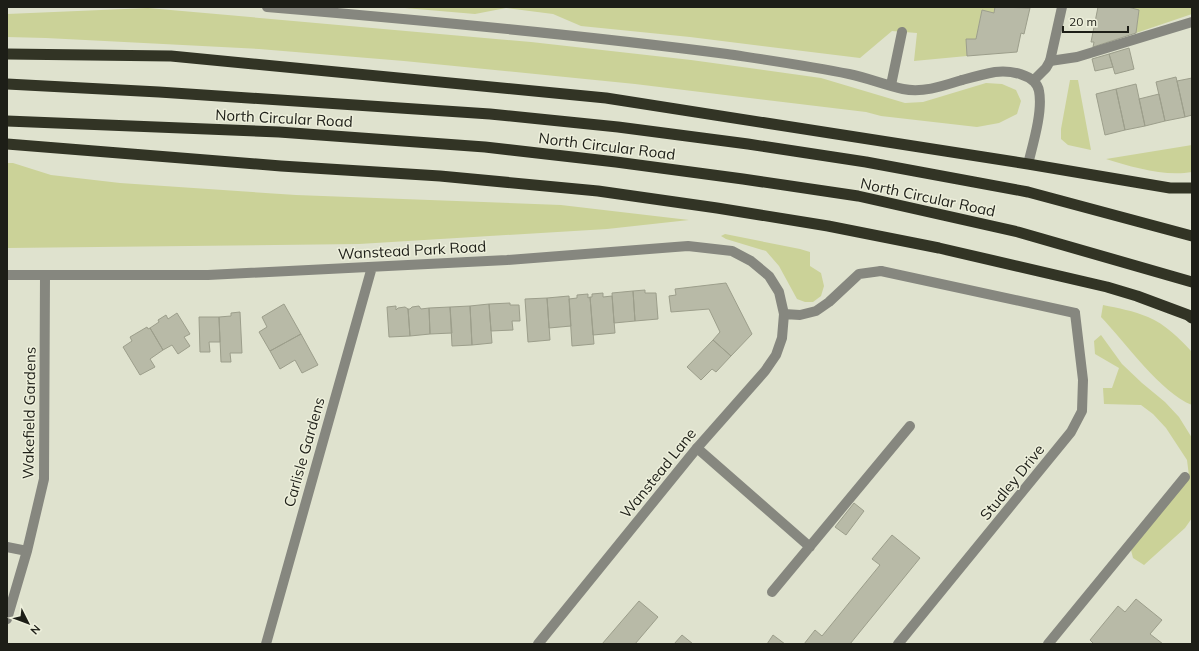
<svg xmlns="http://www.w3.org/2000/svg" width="1199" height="651" viewBox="0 0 1199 651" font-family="Mulish,sans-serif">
	<rect width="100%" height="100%" fill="#dfe2ce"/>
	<path fill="#cbd298" d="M 393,7 L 995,7 L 994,13 L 982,10 L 976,39 L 966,39 L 967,56 L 914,61 L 917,33 L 892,31 L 860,58 L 690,37 L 581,26 L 553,14 L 506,8 L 475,14 Z
		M 1128,7 L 1192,7 L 1192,14 L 1136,33 L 1139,10 Z
		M 148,8 L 531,42 L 691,60 L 821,78 L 905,103 L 923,102 L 986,83 L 1002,84 L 1016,90 L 1021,101 L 1017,114 L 999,123 L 977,127 L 881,116 L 866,112 L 635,84 L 404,61 L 259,49 L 46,38 L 7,37 L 7,14 Z
		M 1070,80 L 1078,80 L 1091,150 L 1068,145 L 1061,139 L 1061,129 Z
		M 1192,145 L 1192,172 C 1165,177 1132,167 1106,159 Z
		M 7,163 L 13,163 L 51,175 L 120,183 L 296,195 L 561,205 L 689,220 L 607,229 L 359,244 L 7,248 Z
		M 725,234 L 800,249 L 810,252 L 810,266 L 821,273 L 824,286 L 821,296 L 813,302 L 805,302 L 797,299 L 779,266 L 766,251 L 726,239 L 721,236 Z
		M 1103,305 C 1118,308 1134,311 1148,317 C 1165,324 1180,339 1192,352 L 1192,405 C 1162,394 1124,341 1101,317 Z
		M 1101,335 L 1122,364 L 1142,383 L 1165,402 L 1179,417 L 1192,438 L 1192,518 L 1185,528 L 1144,565 L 1133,558 L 1131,550 L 1189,476 L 1187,460 L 1166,428 L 1153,414 L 1141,405 L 1104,404 L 1103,388 L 1112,388 L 1119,368 L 1095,354 L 1094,341 Z"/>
	<path fill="#b8baa7" stroke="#9c9e8b" d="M 995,7 L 1030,8 L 1024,34 L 1021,33 L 1017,52 L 967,56 L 966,39 L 976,39 L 982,10 L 994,13 Z
		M 1098,7 L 1128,7 L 1139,10 L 1136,33 L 1093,47 L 1094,42 L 1091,42 Z
		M 1129,48 L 1134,69 L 1115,74 L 1109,54 Z
		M 1109,54 L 1113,67 L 1095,71 L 1092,59 Z
		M 1176,77 L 1185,117 L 1165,121 L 1156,82 Z
		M 1192,78 L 1192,115 L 1185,117 L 1177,81 Z
		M 1136,84 L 1145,126 L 1125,130 L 1116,89 Z
		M 1116,89 L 1125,130 L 1105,135 L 1096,94 Z
		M 1159,94 L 1165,121 L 1145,126 L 1139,99 Z
		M 726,283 L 752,334 L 731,356 L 713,340 L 720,332 L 709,309 L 671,312 L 669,296 L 676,295 L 675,289 Z
		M 645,290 L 645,293 L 656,293 L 658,319 L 635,321 L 633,291 Z
		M 633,291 L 635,321 L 614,323 L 612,293 Z
		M 603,293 L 603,297 L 612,296 L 615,333 L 593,335 L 590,297 L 592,297 L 592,294 Z
		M 588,294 L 588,298 L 590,297 L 594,344 L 572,346 L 569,299 L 577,298 L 577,295 Z
		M 569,296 L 571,326 L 549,328 L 547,298 Z
		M 547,298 L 550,340 L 528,342 L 525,299 Z
		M 510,303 L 510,305 L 519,305 L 520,321 L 512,321 L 513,330 L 491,331 L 489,304 Z
		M 284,304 L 301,334 L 270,351 L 259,332 L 267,327 L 262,317 Z
		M 489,304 L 492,343 L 472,345 L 470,306 Z
		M 396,306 L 396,310 L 398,308 L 405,307 L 408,309 L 410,336 L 389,337 L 387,307 Z
		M 419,306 L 421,309 L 429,308 L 430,334 L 410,336 L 408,309 L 410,309 L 412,307 Z
		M 470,306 L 472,345 L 452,346 L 450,307 Z
		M 450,307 L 452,333 L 430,334 L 429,308 Z
		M 240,312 L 242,353 L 230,353 L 231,362 L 221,362 L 219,317 L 231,316 L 231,313 Z
		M 177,313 L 190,334 L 184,337 L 190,346 L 178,354 L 172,345 L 163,350 L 150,328 L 159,322 L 158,320 L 166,315 L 168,319 Z
		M 199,317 L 219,317 L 220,342 L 209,342 L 210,352 L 200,352 Z
		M 147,327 L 148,329 L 150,328 L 163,350 L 150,359 L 155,367 L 140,375 L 123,347 L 132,341 L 130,337 Z
		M 301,334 L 318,365 L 302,373 L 295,360 L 280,369 L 270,351 Z
		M 713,340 L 731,356 L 716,372 L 712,369 L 701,380 L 687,367 Z
		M 854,503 L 864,511 L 846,535 L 835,527 Z
		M 892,535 L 920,558 L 850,644 L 804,644 L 815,630 L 822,636 L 880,565 L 872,559 Z
		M 1136,599 L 1162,620 L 1150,634 L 1163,644 L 1094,644 L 1090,640 L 1118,606 L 1125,612 Z
		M 639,601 L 658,617 L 635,644 L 602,644 Z
		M 682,635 L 693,644 L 674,644 Z
		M 773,635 L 785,644 L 767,644 Z"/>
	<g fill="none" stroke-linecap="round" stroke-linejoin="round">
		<path stroke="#86877f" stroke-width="10" d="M 267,7 C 421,20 574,34 727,54 C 767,60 810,66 849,74 C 868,78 885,85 903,89 C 923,93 943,86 962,80
			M 1050,61 L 1077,57 L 1192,22
			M 891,85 L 902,32
			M 881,271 L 1075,313
			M 697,448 L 810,547
			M 772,592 L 910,426
			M 1048,644 L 1185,477"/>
		<path stroke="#86877f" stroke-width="10" d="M 962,80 C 973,77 984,74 995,72 C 1009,70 1036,74 1039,91 C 1043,111 1033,144 1028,164
			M 1033,81 L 1046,68 L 1050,61 L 1062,7
			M 7,275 L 208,275 L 507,260 L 688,246 L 732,251 L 751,261 L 769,276 L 779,292 L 784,314 L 782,338 L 776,355 L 765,371 L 697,448 L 538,644
			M 784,314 L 800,315 L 816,311 L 829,302 L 859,274 L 881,271
			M 7,547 L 27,551
			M 7,619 L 27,551 L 44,479 L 45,275
			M 266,644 L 372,267
			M 898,644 L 1071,432 L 1082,411 L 1083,380 L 1075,313"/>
		<path stroke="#323425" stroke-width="11" d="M 7,54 L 171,56 L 606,98 L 1028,164 L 1170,188 L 1192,188
			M 7,84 L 159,92 L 490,114 L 618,127 L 748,144 L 866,162 L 1028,192 L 1192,236
			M 7,121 L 279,132 L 485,147 L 616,162 L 743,179 L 858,196 L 1018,232 L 1192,282
			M 7,144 L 281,166 L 440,176 L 598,191 L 717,208 L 828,226 L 939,248 L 1107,287 L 1137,296 L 1188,315 L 1192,318"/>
	</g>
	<g text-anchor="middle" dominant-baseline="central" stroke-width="3" stroke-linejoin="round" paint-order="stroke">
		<g font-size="15" fill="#1d1e17" stroke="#edefdb">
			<text transform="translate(284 118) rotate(3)">North Circular Road</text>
			<text transform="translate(607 146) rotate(7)">North Circular Road</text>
			<text transform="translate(928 197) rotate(12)">North Circular Road</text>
			<text transform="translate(412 250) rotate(-3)">Wanstead Park Road</text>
			<text transform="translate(29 413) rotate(-89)">Wakefield Gardens</text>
			<text transform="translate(304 452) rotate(-74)">Carlisle Gardens</text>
			<text transform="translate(658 473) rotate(-51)">Wanstead Lane</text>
			<text transform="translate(1012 482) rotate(-51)">Studley Drive</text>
		</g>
	</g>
	<rect width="1199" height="651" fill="none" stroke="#1d1e17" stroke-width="16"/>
	<g transform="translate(28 623) rotate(132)" stroke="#edefdb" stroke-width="3" paint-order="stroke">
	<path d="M0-3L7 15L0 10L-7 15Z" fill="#1d1e17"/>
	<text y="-6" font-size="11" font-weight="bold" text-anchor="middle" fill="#1d1e17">N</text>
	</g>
	<path d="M1063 26v6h65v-6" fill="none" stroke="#1d1e17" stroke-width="2"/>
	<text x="1069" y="26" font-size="12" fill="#1d1e17" stroke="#edefdb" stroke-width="3" paint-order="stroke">20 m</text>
</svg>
